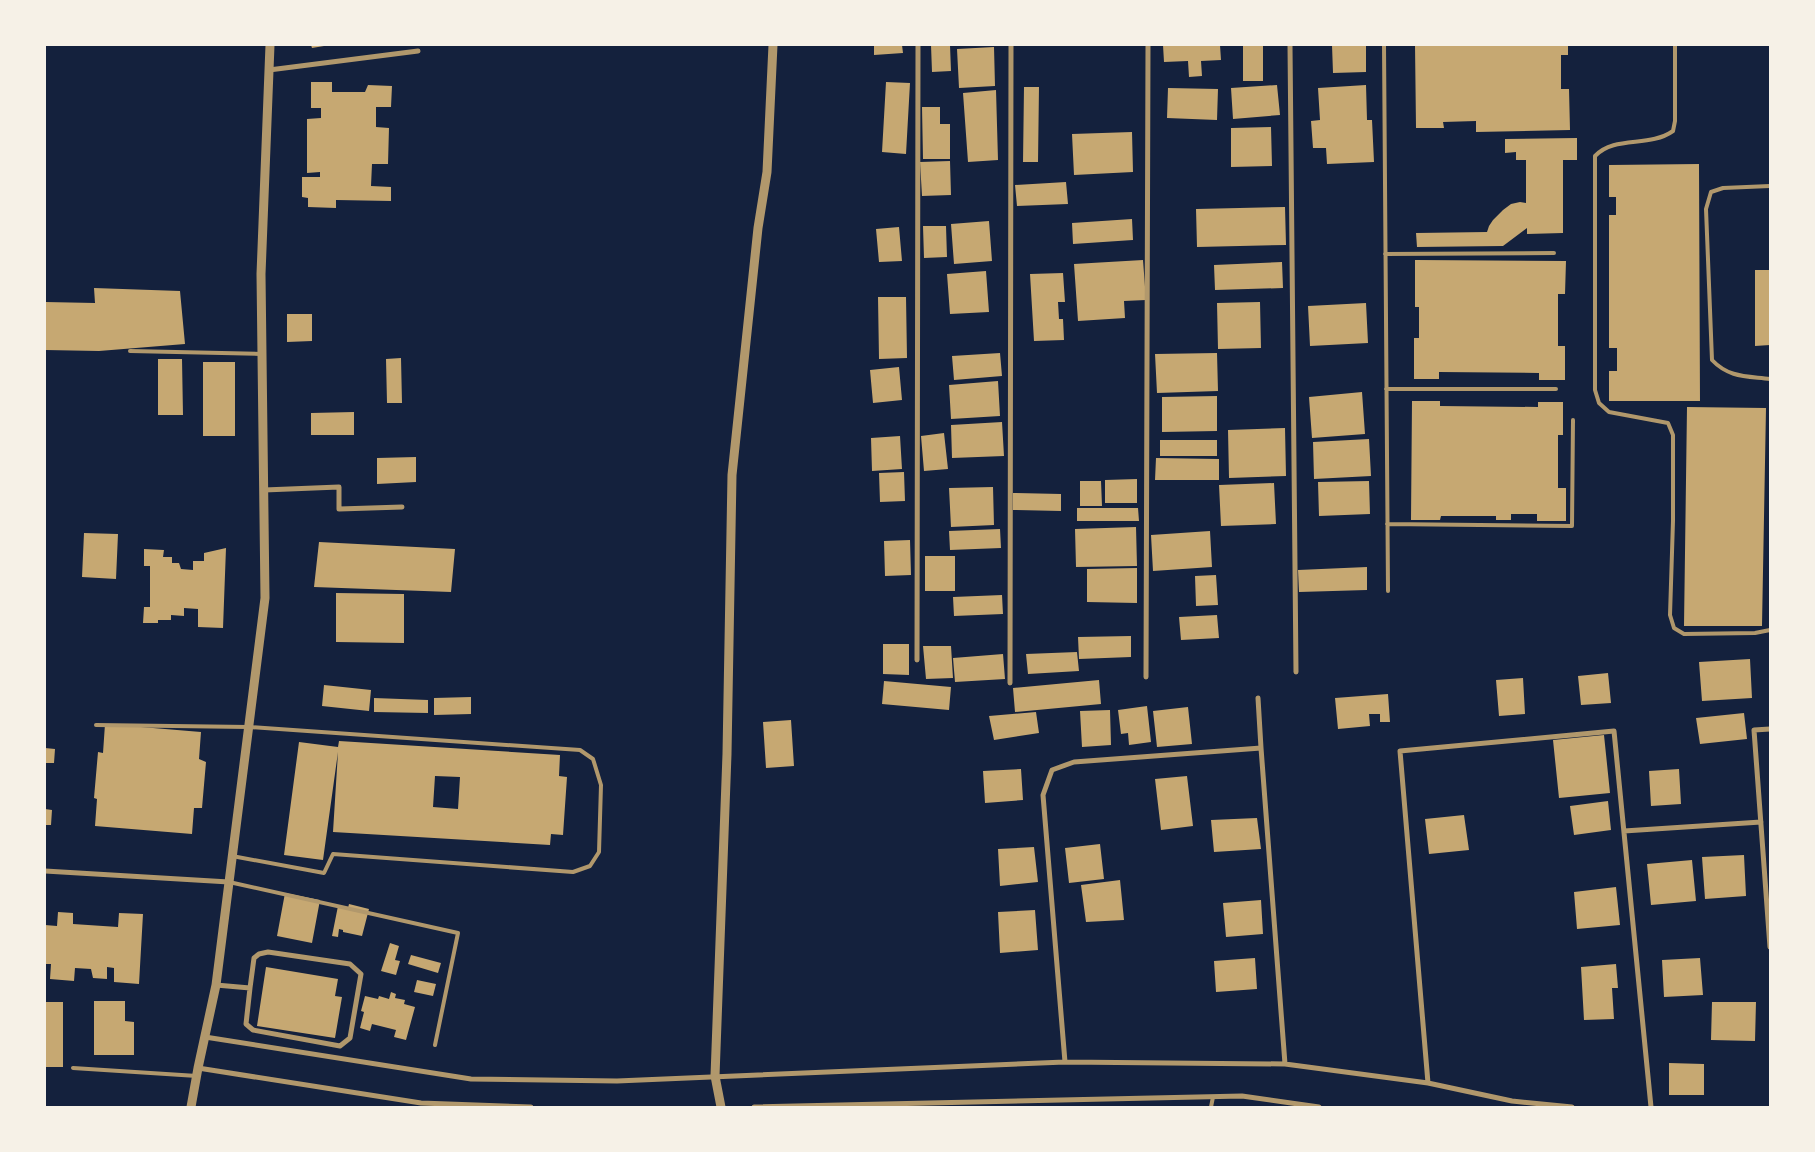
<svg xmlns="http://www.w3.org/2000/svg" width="1815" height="1152" viewBox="0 0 1815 1152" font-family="'Noto Sans',sans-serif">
	<rect width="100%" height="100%" fill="#14213d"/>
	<path fill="#c6a872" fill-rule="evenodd" d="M 311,45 L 324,45 L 324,46 L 312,48 Z
		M 874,45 L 902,45 L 903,53 L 874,55 Z
		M 931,45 L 950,45 L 951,71 L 932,72 Z
		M 1163,45 L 1220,45 L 1221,60 L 1201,61 L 1202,76 L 1189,77 L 1188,61 L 1164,62 Z
		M 1243,45 L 1263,45 L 1263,81 L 1243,81 Z
		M 1332,45 L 1366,45 L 1366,72 L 1333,73 Z
		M 1415,45 L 1568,45 L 1568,55 L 1561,55 L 1561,89 L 1569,89 L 1570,130 L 1476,132 L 1476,121 L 1443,122 L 1444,128 L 1416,128 Z
		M 994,47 L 995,86 L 959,88 L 957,49 Z
		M 311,82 L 332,82 L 332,92 L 365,92 L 368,85 L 392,86 L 391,107 L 376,107 L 376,127 L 389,128 L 388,164 L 372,164 L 371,186 L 391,187 L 391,201 L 336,200 L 336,208 L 308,207 L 308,198 L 302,197 L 302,177 L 320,177 L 320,172 L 307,173 L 307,119 L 321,118 L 321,108 L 311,108 Z
		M 886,82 L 910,83 L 906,154 L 882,152 Z
		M 1277,85 L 1280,115 L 1233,119 L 1231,88 Z
		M 1366,85 L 1367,120 L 1372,120 L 1374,162 L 1327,164 L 1326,148 L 1313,148 L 1311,121 L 1320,120 L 1318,88 Z
		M 1024,87 L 1039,87 L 1038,162 L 1023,162 Z
		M 1168,88 L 1218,89 L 1217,120 L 1167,118 Z
		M 996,90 L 998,160 L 968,162 L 963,93 Z
		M 922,107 L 940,107 L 940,124 L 950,124 L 950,159 L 923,159 Z
		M 1271,127 L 1272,166 L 1231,167 L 1231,128 Z
		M 1132,132 L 1133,172 L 1074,175 L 1072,134 Z
		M 1577,138 L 1577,160 L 1563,160 L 1563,233 L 1527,234 L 1527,228 L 1503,246 L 1417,247 L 1416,233 L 1487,232 L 1489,226 L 1493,220 L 1503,210 L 1511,204 L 1520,202 L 1526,203 L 1526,160 L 1516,160 L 1516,152 L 1505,153 L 1505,139 Z
		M 950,161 L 951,195 L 922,196 L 920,162 Z
		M 1699,164 L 1700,401 L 1609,401 L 1609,371 L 1617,371 L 1617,348 L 1609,348 L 1609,215 L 1616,215 L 1616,197 L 1609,197 L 1609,165 Z
		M 1066,182 L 1068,204 L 1017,206 L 1015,185 Z
		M 1285,207 L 1286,245 L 1197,247 L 1196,209 Z
		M 1132,219 L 1133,240 L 1073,244 L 1072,223 Z
		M 989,221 L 992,261 L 954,264 L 951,224 Z
		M 923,226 L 946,226 L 947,257 L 924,258 Z
		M 899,227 L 902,261 L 879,262 L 876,229 Z
		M 1143,260 L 1146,300 L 1124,301 L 1125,318 L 1078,321 L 1074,264 Z
		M 1415,260 L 1566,261 L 1565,294 L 1558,294 L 1558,346 L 1565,346 L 1565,380 L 1539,380 L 1539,373 L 1439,372 L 1439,379 L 1414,379 L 1414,338 L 1419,338 L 1419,307 L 1415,307 Z
		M 1282,262 L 1283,288 L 1215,290 L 1214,265 Z
		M 1755,270 L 1770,270 L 1770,345 L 1755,346 Z
		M 986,271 L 989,312 L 950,314 L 947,274 Z
		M 1063,273 L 1065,302 L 1058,302 L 1059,319 L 1063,319 L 1064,340 L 1034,341 L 1030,274 Z
		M 94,288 L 180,291 L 185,344 L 99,351 L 45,350 L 45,302 L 95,303 Z
		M 878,297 L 906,297 L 907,358 L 879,359 Z
		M 1260,302 L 1261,348 L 1218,349 L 1217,303 Z
		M 1366,303 L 1368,343 L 1310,346 L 1308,306 Z
		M 287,314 L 312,314 L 312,341 L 287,342 Z
		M 1000,353 L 1002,376 L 954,380 L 952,356 Z
		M 1217,353 L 1218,391 L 1157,393 L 1155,354 Z
		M 401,358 L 402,403 L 387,403 L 386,359 Z
		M 158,359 L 182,359 L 183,415 L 158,415 Z
		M 203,362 L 235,362 L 235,436 L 203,436 Z
		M 899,367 L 902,400 L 873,403 L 870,370 Z
		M 998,381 L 1000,416 L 951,419 L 949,385 Z
		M 1362,392 L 1365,434 L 1312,438 L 1309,397 Z
		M 1217,396 L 1217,431 L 1162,432 L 1162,397 Z
		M 1412,401 L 1440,401 L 1440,406 L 1538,407 L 1538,402 L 1563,402 L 1563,435 L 1558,435 L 1558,488 L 1566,488 L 1566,521 L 1537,521 L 1537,514 L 1511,514 L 1511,520 L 1496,520 L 1496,516 L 1441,516 L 1440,520 L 1411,520 Z
		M 1687,407 L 1766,408 L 1762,626 L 1684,626 Z
		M 354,412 L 354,435 L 311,435 L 311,413 Z
		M 1002,422 L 1004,456 L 952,458 L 951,425 Z
		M 1285,428 L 1286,476 L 1229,478 L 1228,430 Z
		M 944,433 L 948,469 L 924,471 L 921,436 Z
		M 900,436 L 902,469 L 872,471 L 871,438 Z
		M 1369,439 L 1371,476 L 1314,479 L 1313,442 Z
		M 1160,440 L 1217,440 L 1217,456 L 1160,456 Z
		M 416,457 L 416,482 L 377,484 L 377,458 Z
		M 1156,458 L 1219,459 L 1219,480 L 1155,480 Z
		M 904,472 L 905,501 L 880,502 L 879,473 Z
		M 1137,479 L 1137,503 L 1105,503 L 1105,480 Z
		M 1080,481 L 1101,481 L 1102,506 L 1080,506 Z
		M 1369,481 L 1370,514 L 1319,516 L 1318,482 Z
		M 1274,483 L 1276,524 L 1221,526 L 1219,485 Z
		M 993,487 L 994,525 L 951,527 L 949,488 Z
		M 1013,493 L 1061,494 L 1061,511 L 1013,510 Z
		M 1077,508 L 1138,508 L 1139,521 L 1077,521 Z
		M 1136,527 L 1137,566 L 1076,567 L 1075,529 Z
		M 1000,529 L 1001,548 L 950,550 L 949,531 Z
		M 1210,531 L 1212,567 L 1153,571 L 1151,535 Z
		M 84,533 L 118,534 L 116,579 L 82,577 Z
		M 910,540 L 911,575 L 885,576 L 884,541 Z
		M 319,542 L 455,549 L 451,592 L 314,587 Z
		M 226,548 L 223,628 L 198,627 L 198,609 L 184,608 L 184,616 L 171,615 L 171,620 L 158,620 L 158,623 L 143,623 L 144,607 L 150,607 L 150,566 L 144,566 L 144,549 L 164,550 L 163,557 L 172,557 L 172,563 L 179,563 L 181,569 L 193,570 L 193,561 L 204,561 L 204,553 Z
		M 925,556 L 955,556 L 955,591 L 925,591 Z
		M 1367,567 L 1367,590 L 1299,592 L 1298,570 Z
		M 1137,568 L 1137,603 L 1087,602 L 1087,569 Z
		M 1216,575 L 1218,605 L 1196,606 L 1195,576 Z
		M 336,593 L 404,594 L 404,643 L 336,642 Z
		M 1002,595 L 1003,614 L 954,616 L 953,597 Z
		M 1217,615 L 1219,638 L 1181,640 L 1179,617 Z
		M 1131,636 L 1131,657 L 1079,659 L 1078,637 Z
		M 883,644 L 909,644 L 909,675 L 883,674 Z
		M 923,646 L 951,646 L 953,678 L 926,679 Z
		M 1077,652 L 1079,671 L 1028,674 L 1026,654 Z
		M 1003,654 L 1005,679 L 955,682 L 953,658 Z
		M 1750,659 L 1752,698 L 1702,701 L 1699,662 Z
		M 1608,673 L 1611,703 L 1581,705 L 1578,676 Z
		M 1523,678 L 1525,714 L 1499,716 L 1496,680 Z
		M 1099,680 L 1101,704 L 1015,712 L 1013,688 Z
		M 884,681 L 951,687 L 949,710 L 882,704 Z
		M 324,685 L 371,690 L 369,711 L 322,706 Z
		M 1388,694 L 1390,722 L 1380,722 L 1380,714 L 1369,714 L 1370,726 L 1338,729 L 1335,698 Z
		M 471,697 L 471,714 L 434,715 L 434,698 Z
		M 374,698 L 428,700 L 428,713 L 374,712 Z
		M 1147,706 L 1151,742 L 1129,745 L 1128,733 L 1121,734 L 1118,710 Z
		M 1188,707 L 1192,744 L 1157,747 L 1153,711 Z
		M 1110,710 L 1111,745 L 1082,747 L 1080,711 Z
		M 1036,712 L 1039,733 L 994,740 L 989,716 Z
		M 1744,713 L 1747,739 L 1700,744 L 1696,718 Z
		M 791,720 L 794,766 L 766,768 L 763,722 Z
		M 105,724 L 201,732 L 199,759 L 206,762 L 202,808 L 194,808 L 192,834 L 95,826 L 97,799 L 94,798 L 98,752 L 103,753 Z
		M 1604,735 L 1610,793 L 1559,798 L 1553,740 Z
		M 339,741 L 560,755 L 559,776 L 567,777 L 563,835 L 551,834 L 550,845 L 333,832 L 338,752 L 323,860 L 284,855 L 299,742 L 338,747 ZM 435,776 L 460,777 L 458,809 L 433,807 Z
		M 45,748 L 55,749 L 54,763 L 45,763 Z
		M 1021,769 L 1023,800 L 985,803 L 983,771 Z
		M 1679,769 L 1681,804 L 1651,806 L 1649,771 Z
		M 1187,776 L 1193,826 L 1161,830 L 1155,779 Z
		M 1608,801 L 1611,830 L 1574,835 L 1570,806 Z
		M 45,809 L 52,810 L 51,825 L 45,825 Z
		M 1464,815 L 1469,850 L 1429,854 L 1425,819 Z
		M 1257,818 L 1261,849 L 1214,852 L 1211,820 Z
		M 1100,844 L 1104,879 L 1069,883 L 1065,848 Z
		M 1034,847 L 1038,882 L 1000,886 L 998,849 Z
		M 1744,855 L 1746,896 L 1705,899 L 1702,857 Z
		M 1692,860 L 1696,901 L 1651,905 L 1647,864 Z
		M 1120,880 L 1124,920 L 1086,922 L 1081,885 Z
		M 1616,887 L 1620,925 L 1577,929 L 1574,892 Z
		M 285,893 L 320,900 L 312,943 L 277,936 Z
		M 1261,900 L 1263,934 L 1226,937 L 1223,903 Z
		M 349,904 L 369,909 L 362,936 L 343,932 L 343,930 L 339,929 L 338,937 L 332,936 L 338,906 L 348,908 Z
		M 1035,910 L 1038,950 L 1000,953 L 998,912 Z
		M 58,912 L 73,913 L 73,924 L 118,927 L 119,913 L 143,914 L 139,984 L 114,982 L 114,968 L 107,967 L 107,979 L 93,978 L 91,969 L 75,968 L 74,981 L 50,979 L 51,964 L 45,964 L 45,925 L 57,926 Z
		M 390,943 L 399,946 L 395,960 L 400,961 L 396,975 L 381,971 Z
		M 411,955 L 441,963 L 438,973 L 408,964 Z
		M 1255,958 L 1257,989 L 1216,992 L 1214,961 Z
		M 1700,958 L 1703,995 L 1664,997 L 1662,960 Z
		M 1616,964 L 1618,988 L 1612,988 L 1614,1019 L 1584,1020 L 1581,967 Z
		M 266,967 L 338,979 L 335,996 L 342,997 L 335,1038 L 257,1026 Z
		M 417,980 L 436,984 L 433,996 L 414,992 Z
		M 391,992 L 396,994 L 395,998 L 405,1000 L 404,1004 L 415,1007 L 406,1040 L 394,1037 L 396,1030 L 372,1024 L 370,1031 L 360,1028 L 364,1012 L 361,1011 L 365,996 L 378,999 L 379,996 L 389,999 Z
		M 94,1001 L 125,1001 L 125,1021 L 134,1022 L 134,1055 L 94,1055 Z
		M 45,1002 L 63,1002 L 63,1067 L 45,1067 Z
		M 1712,1002 L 1756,1002 L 1755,1041 L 1711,1040 Z
		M 1669,1063 L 1704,1064 L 1704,1095 L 1669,1095 Z"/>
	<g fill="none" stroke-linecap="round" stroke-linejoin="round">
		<path stroke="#b1986c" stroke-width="4" d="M 1384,45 L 1388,591
			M 1675,45 L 1675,121 L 1673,131 C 1649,148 1615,135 1595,156 L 1595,390 L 1599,403 L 1609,412 L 1668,423 L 1673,435 L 1673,521 L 1670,615 L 1674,628 L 1684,634 L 1755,633 L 1770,630
			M 1770,186 L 1723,188 L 1711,192 L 1706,209 L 1712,360 C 1729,378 1747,376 1770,379
			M 1385,254 L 1554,253
			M 130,351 L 262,354
			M 1386,389 L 1556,389
			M 1387,524 L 1572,526 L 1573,420
			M 96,725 L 249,727 L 580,750 L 593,759 L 601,785 L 599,852 L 590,866 L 573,872 L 333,854 L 324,873 L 232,856
			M 229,882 L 458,933 L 435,1045
			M 73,1068 L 197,1076
			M 1211,1107 L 1213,1097"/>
		<path stroke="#b1986c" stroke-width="5" d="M 1290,45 L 1296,672
			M 269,70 L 418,51
			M 264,490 L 339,487 L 339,509 L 402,507
			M 917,660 L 918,45
			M 1146,677 L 1148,45
			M 1010,683 L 1011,45
			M 1258,698 L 1261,748
			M 1770,729 L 1754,730 L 1770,947
			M 1624,831 L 1761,822
			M 45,871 L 229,882
			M 216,985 L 250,988 L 254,958 L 259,954 L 268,952 L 350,964 L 361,974 L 350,1038 L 340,1046 L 253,1030 L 246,1024 L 250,988
			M 205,1037 L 471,1079 L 617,1081 L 1065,1062 L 1285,1064 L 1428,1083 L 1512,1101 L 1572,1107
			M 1065,1062 L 1043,795 L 1052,770 L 1074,762 L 1261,748 L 1285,1064
			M 198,1068 L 421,1103 L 531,1107
			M 1428,1083 L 1400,751 L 1614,731 L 1651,1107
			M 754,1107 L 1242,1096 L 1319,1107"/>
		<path stroke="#b1986c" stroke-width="9" d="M 191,1107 L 198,1068 L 216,985 L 265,598 L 261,274 L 270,45
			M 721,1107 L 715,1076 L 727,754 L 732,475 L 758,228 L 767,172 L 773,45"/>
	</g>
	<rect width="1815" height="1152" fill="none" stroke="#f6f1e7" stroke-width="92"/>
</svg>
